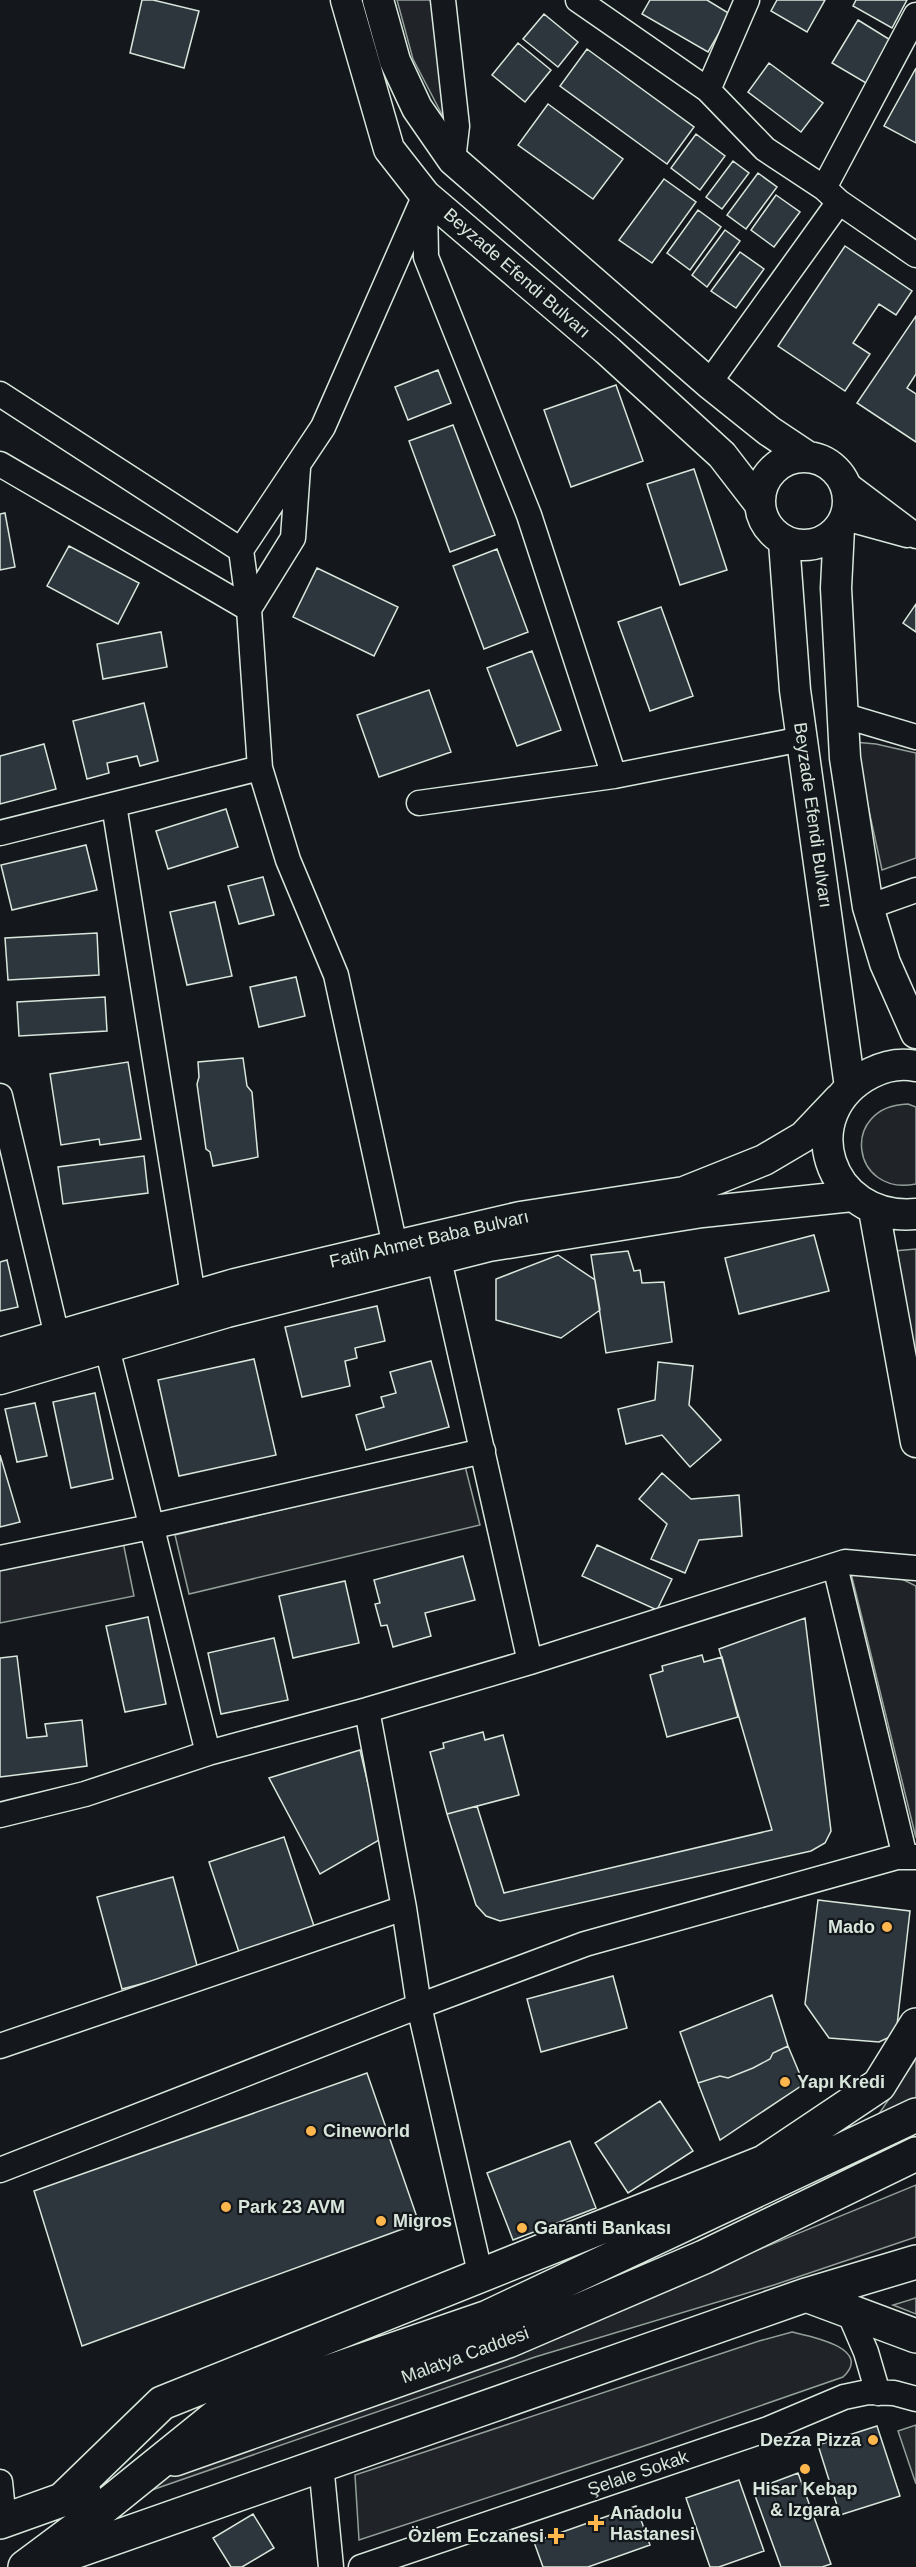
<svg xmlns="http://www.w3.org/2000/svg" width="916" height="2567" viewBox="0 0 916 2567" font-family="Arial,sans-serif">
	<rect width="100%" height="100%" fill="#14181c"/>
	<path fill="#202428" stroke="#939e99" stroke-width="1.5" d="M 397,0 L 432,0 L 449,128 L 413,59 Z
		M 854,742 L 876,744 L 916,753 L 916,858 L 882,870 Z
		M 908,1104 L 916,1107 L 916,1184 C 851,1197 839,1106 908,1104 Z
		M 916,1249 L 916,1367 L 894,1251 Z
		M 465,1466 L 480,1525 L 189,1594 L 175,1535 Z
		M 123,1542 L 134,1596 L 0,1623 L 0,1566 Z
		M 850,1569 L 892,1574 L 916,1586 L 916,1838 Z
		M 916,2059 L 916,2133 L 866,2133 Z
		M 916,2185 L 916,2237 L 774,2285 L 535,2357 L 123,2500 L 126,2488 L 553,2334 Z
		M 916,2298 L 916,2314 L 893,2305 Z
		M 792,2332 C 809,2336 874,2348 843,2377 L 653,2443 L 359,2540 L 355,2475 L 759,2341 Z"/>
	<path fill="#24282b" stroke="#939e99" stroke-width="1.5" d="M 916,2425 L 916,2484 L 898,2431 Z"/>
	<path fill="#2c363c" stroke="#d8e6dc" stroke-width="1.5" d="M 142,0 L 153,0 L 199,11 L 184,68 L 130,53 Z
		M 650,0 L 707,0 L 730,14 L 708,52 L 642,14 Z
		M 777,0 L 825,0 L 807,32 L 771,11 Z
		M 856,0 L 907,0 L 892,28 L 853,6 Z
		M 544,14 L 578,42 L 558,67 L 523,39 Z
		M 858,20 L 892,41 L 866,83 L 832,63 Z
		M 518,43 L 551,70 L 525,102 L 492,75 Z
		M 587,49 L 694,127 L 667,164 L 560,86 Z
		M 769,63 L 823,103 L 801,132 L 748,92 Z
		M 916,68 L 916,143 L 884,126 Z
		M 548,104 L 623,159 L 593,199 L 518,145 Z
		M 696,134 L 725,156 L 700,190 L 671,168 Z
		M 733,161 L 749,173 L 722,209 L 706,197 Z
		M 758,173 L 777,187 L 746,229 L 727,215 Z
		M 664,179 L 696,202 L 652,263 L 619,240 Z
		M 776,195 L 800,212 L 774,247 L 751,230 Z
		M 698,210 L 721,227 L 690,270 L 667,253 Z
		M 725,230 L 740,241 L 707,287 L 692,275 Z
		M 845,246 L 912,291 L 896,315 L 879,304 L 853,343 L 870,354 L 845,391 L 778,346 Z
		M 740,252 L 764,269 L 736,308 L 711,291 Z
		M 916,316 L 916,374 L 907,388 L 916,394 L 916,442 L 857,403 Z
		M 438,370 L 451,403 L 408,420 L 395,387 Z
		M 616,385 L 643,461 L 571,487 L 544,410 Z
		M 453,425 L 495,535 L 450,552 L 409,441 Z
		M 694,469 L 727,570 L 680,585 L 647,484 Z
		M 5,513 L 15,567 L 0,570 L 0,514 Z
		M 69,546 L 139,583 L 118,624 L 47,586 Z
		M 497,549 L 528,632 L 484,649 L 453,566 Z
		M 317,568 L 398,607 L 374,656 L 293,617 Z
		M 916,604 L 916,632 L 903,623 Z
		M 661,607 L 693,696 L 650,711 L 618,622 Z
		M 161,632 L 167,667 L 103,679 L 97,644 Z
		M 532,651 L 561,730 L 517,746 L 487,668 Z
		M 429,690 L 451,752 L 379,777 L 357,715 Z
		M 144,703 L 158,761 L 140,766 L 137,756 L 107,763 L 109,773 L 87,779 L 73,721 Z
		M 44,744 L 56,789 L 0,804 L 0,756 Z
		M 226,809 L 238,847 L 168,869 L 156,831 Z
		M 86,845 L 97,890 L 12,910 L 1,865 Z
		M 263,877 L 274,915 L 239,924 L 228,886 Z
		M 215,902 L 232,976 L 187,985 L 170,912 Z
		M 97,933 L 99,975 L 8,980 L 5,938 Z
		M 296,977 L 305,1016 L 259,1027 L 250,987 Z
		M 105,997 L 107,1031 L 19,1036 L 17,1002 Z
		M 243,1058 L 247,1086 L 252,1092 L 258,1157 L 213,1166 L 210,1152 L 206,1149 L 197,1084 L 199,1077 L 198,1062 Z
		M 128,1062 L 141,1139 L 100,1145 L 99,1139 L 61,1145 L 50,1074 Z
		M 144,1156 L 148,1193 L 63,1204 L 58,1167 Z
		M 814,1235 L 829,1291 L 739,1314 L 725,1258 Z
		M 628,1251 L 634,1271 L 640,1270 L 642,1283 L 664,1282 L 672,1342 L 606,1353 L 591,1255 Z
		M 558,1255 L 595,1280 L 600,1310 L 561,1338 L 496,1320 L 496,1279 Z
		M 7,1260 L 18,1307 L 0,1311 L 0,1262 Z
		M 377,1306 L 385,1341 L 355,1348 L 357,1358 L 345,1361 L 350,1386 L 302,1397 L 285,1327 Z
		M 254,1359 L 276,1455 L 179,1476 L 158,1380 Z
		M 431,1361 L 449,1427 L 366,1450 L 356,1415 L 384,1407 L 381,1397 L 396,1393 L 390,1372 Z
		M 658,1362 L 693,1366 L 689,1405 L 721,1440 L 690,1467 L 662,1435 L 626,1444 L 618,1409 L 655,1400 Z
		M 95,1393 L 113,1479 L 71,1488 L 53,1402 Z
		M 35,1403 L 47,1456 L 17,1462 L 5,1409 Z
		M 0,1455 L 20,1522 L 0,1527 Z
		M 662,1473 L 691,1499 L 739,1495 L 742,1536 L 699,1540 L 685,1573 L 651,1559 L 667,1524 L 639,1499 Z
		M 597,1545 L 672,1579 L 657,1610 L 582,1576 Z
		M 463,1556 L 475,1600 L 425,1613 L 431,1636 L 393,1647 L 387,1625 L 381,1626 L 375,1604 L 380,1603 L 374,1580 Z
		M 345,1581 L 359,1643 L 293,1658 L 279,1596 Z
		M 148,1617 L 166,1704 L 125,1712 L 106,1626 Z
		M 805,1618 L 831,1831 L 825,1843 L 811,1851 L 500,1921 L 486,1916 L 476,1905 L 447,1814 L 477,1806 L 504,1893 L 772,1830 L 719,1649 Z
		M 274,1638 L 288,1700 L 221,1714 L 208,1653 Z
		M 702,1655 L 704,1662 L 722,1657 L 738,1717 L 667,1737 L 650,1675 L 663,1671 L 662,1666 Z
		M 17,1656 L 27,1738 L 47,1736 L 45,1724 L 82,1720 L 87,1766 L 0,1777 L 0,1658 Z
		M 483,1732 L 485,1740 L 503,1735 L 519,1795 L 447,1814 L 430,1752 L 444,1748 L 443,1743 Z
		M 360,1750 L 381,1839 L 320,1874 L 269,1778 Z
		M 284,1837 L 314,1926 L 239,1952 L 209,1862 Z
		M 173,1877 L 198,1969 L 122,1989 L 97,1897 Z
		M 818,1900 L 910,1911 L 896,2034 L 879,2042 L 829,2038 L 805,2004 Z
		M 613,1976 L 627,2028 L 541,2052 L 527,1999 Z
		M 772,1995 L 788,2046 L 773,2053 L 770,2059 L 753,2068 L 728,2078 L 720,2076 L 698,2083 L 680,2032 Z
		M 788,2046 L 804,2084 L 720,2140 L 698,2083 L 720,2076 L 728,2078 L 753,2068 L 770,2059 L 773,2053 Z
		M 367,2073 L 419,2223 L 82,2346 L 34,2191 Z
		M 660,2101 L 693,2151 L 628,2193 L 595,2143 Z
		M 570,2141 L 596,2208 L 513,2240 L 487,2173 Z
		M 877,2426 L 900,2496 L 840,2515 L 818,2445 Z
		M 798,2473 L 831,2564 L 822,2567 L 781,2567 L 753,2490 Z
		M 739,2480 L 764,2551 L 719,2567 L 710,2567 L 686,2498 Z
		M 636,2506 L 650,2545 L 588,2567 L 543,2567 L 534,2542 Z
		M 253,2514 L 274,2548 L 242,2567 L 231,2567 L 213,2538 Z"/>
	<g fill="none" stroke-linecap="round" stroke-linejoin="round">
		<defs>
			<path id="minor" d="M 443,0 L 457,126 L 453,160
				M 578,0 L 708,90 L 765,149 L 824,188 L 839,202 L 916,255
				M 708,90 L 747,0
				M 824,188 L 916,15
				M 425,203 L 426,257 L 529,515 L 614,776
				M 709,383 L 839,202
				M 0,394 L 241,550
				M 0,464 L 249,609
				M 843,481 L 916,536
				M 845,518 L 907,535
				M 249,609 L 293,538 L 298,468
				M 842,715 L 916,737
				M 419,803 L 614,776 L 802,739
				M 114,805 L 193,1296
				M 0,833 L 260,768
				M 868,907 L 916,890
				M 0,1096 L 57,1336
				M 395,1246 L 336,975 L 288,860 L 260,768 L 249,609 L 241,550 L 323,427 L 425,195
				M 439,1260 L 530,1662
				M 107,1348 L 208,1753
				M 0,1558 L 150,1527 L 483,1451
				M 835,1566 L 905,1857
				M 367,1710 L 404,1908
				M 0,1815 L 85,1794 L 208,1753 L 367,1710 L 530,1662 L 845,1562 L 916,1568
				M 0,2046 L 404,1908 L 419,2006 L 0,2170
				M 481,2277 L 419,2006 L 585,1944 L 897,1857 L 916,1857
				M 848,2310 L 866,2352 L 878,2393
				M 321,2464 L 331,2567
				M 0,2482 L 4,2520
				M 361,2567 L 768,2429 L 844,2397 L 868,2392 L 894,2393 L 916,2399"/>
			<path id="major" d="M 346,0 L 389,149 L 425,195 L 607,350 L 722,455 L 759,503
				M 378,0 L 395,61 L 417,108 L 453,160 L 709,383 L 769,431 L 808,457
				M760 501a44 44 0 1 1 88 0a44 44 0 1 1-88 0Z
				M 839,528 L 836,588 L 845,758 L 868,907 L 885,963 L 916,1033
				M 784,542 L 795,690 L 850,1087
				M 916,1066 C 901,1063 885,1066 871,1073 C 793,1113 827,1222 916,1214
				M 874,1210 L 916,1442
				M 0,1353 L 235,1284 L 395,1246 L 520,1217 L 684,1192 L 764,1160 L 803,1137 L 839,1099
				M 0,1379 L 227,1312 L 489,1246 L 702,1212 L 852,1196"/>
			<path id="highway" d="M 806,2295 L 916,2336
				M 175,2459 L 508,2341 L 704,2257 L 916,2154
				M 63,2499 L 162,2403 L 764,2162 L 879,2085 L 916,2025
				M 0,2522 L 84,2492
				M 51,2560 L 806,2295 L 916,2262
				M 25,2567 L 88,2520 L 229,2406 L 488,2317 L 916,2115"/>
		</defs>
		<use href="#minor" stroke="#d8e6dc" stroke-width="27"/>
		<use href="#major" stroke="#d8e6dc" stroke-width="33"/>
		<use href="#highway" stroke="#d8e6dc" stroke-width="36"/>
		<use href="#minor" stroke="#14181c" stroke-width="24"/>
		<use href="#major" stroke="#14181c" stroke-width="30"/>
		<use href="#highway" stroke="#14181c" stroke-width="33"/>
	</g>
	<g fill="#ffb74d" stroke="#14181c" stroke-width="2">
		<circle cx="887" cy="1927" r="6"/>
		<circle cx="785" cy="2082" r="6"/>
		<circle cx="311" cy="2131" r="6"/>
		<circle cx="226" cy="2207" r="6"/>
		<circle cx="381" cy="2221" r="6"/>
		<circle cx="522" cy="2228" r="6"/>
		<circle cx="873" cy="2440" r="6"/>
		<circle cx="805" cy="2469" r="6"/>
		<path d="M593 2514h6v6h6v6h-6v6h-6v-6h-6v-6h6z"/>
		<path d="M553 2527h6v6h6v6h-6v6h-6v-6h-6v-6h6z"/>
	</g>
	<g text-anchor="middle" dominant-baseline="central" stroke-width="4.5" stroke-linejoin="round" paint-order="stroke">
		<g font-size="18" fill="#d8e6dc" stroke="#14181c">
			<text transform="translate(517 273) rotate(41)">Beyzade Efendi Bulvarı</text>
			<text transform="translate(813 815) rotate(82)">Beyzade Efendi Bulvarı</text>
			<text transform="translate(429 1239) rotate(-13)">Fatih Ahmet Baba Bulvarı</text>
			<text transform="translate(465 2355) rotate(-20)">Malatya Caddesi</text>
			<text transform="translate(638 2473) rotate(-19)">Şelale Sokak</text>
		</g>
		<g font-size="18" font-weight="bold" fill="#d8e6dc" stroke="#14181c" text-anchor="start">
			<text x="875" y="1927" text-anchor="end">Mado</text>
			<text x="797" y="2082">Yapı Kredi</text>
			<text x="323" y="2131">Cineworld</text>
			<text x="238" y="2207">Park 23 AVM</text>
			<text x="393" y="2221">Migros</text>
			<text x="534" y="2228">Garanti Bankası</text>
			<text x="861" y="2440" text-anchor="end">Dezza Pizza</text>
			<text x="805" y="2489" text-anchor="middle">Hisar Kebap<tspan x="805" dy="21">&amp; Izgara</tspan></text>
			<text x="610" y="2513">Anadolu<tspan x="610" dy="21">Hastanesi</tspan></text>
			<text x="544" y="2536" text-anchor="end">Özlem Eczanesi</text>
		</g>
	</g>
</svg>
